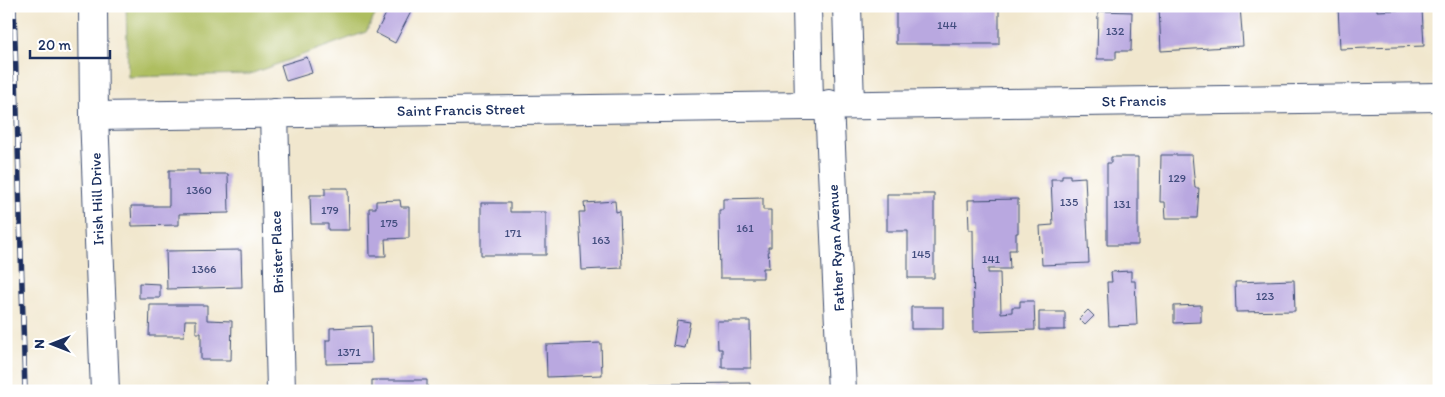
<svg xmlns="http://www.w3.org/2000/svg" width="1445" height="397" viewBox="0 0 1445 397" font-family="Itim,sans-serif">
	<rect width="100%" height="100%" fill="#fff"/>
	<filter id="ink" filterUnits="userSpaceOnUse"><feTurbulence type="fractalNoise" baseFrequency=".02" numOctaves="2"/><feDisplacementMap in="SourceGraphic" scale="10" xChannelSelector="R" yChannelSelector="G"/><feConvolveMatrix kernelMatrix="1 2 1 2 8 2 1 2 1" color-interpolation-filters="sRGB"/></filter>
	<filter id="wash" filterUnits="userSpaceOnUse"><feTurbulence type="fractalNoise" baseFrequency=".0096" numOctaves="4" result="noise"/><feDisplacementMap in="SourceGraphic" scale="20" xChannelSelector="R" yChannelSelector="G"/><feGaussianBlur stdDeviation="1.12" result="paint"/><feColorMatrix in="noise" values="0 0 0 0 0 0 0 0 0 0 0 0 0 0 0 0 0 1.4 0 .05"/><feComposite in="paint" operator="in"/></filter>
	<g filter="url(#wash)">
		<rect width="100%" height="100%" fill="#f1e7ce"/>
		<path fill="#aebe61" stroke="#647660" d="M 126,6 L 380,6 L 366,32 L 250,74 L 128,77 Z"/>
		<g id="blocks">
			<path fill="#b9a8e0" d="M 390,6 L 414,6 L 395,43 L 376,33 Z
				M 896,6 L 999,6 L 999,44 L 896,44 Z
				M 1159,6 L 1240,6 L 1243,46 L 1161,51 Z
				M 1338,6 L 1377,6 L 1377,11 L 1422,9 L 1424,46 L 1340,49 Z
				M 1098,11 L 1132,12 L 1131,51 L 1116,51 L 1116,59 L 1097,59 Z
				M 307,57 L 312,73 L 286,81 L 281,65 Z
				M 1161,155 L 1192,155 L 1195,188 L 1199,188 L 1197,218 L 1166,218 L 1165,202 L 1160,202 Z
				M 1111,157 L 1138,157 L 1138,245 L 1107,245 L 1107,163 L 1111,163 Z
				M 169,170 L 199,170 L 199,174 L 228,174 L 229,213 L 179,214 L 179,225 L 132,226 L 131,206 L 169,206 Z
				M 1062,175 L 1070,175 L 1070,178 L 1085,177 L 1089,263 L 1042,265 L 1040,226 L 1053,225 L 1051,179 L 1062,179 Z
				M 325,188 L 348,188 L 349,230 L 328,230 L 328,224 L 311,224 L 310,195 L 325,195 Z
				M 887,194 L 934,194 L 934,278 L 908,278 L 908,231 L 887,231 Z
				M 763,198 L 763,210 L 771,210 L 771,247 L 768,247 L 769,268 L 763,268 L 763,278 L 720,278 L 719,210 L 723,210 L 723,199 Z
				M 1018,199 L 1018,233 L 1016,233 L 1016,250 L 1009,250 L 1010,269 L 988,269 L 988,273 L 1000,273 L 1001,313 L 1012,312 L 1012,307 L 1020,307 L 1020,301 L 1034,301 L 1035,330 L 974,332 L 973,230 L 969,230 L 968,200 Z
				M 400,200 L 401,207 L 409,207 L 409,238 L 385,239 L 386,256 L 370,256 L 369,208 L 376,208 L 376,201 Z
				M 615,201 L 616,212 L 620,211 L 622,268 L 582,270 L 579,212 L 585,212 L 584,203 Z
				M 481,203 L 510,203 L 510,212 L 546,212 L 546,255 L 481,255 Z
				M 241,250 L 242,287 L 167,289 L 166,251 Z
				M 1131,271 L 1131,281 L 1135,281 L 1137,325 L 1109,326 L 1107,282 L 1112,282 L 1111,272 Z
				M 1294,280 L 1295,311 L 1236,312 L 1235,282 Z
				M 139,283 L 160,284 L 160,298 L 139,298 Z
				M 150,305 L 207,305 L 207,320 L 232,321 L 231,360 L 201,360 L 201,333 L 196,333 L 196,320 L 185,320 L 184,336 L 149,336 Z
				M 1201,305 L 1201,322 L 1174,323 L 1174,306 Z
				M 911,307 L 943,307 L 943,329 L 911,329 Z
				M 1088,310 L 1094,316 L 1085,325 L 1079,319 Z
				M 1039,312 L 1065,312 L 1065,330 L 1039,330 Z
				M 677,320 L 690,322 L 685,348 L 673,346 Z
				M 717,321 L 750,321 L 751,368 L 722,368 L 722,349 L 718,349 Z
				M 371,326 L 372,363 L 326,364 L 326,340 L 330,340 L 330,328 Z
				M 601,343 L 602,375 L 547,377 L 546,345 Z
				M 372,380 L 427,380 L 427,391 L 372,391 Z
				M 750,383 L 750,391 L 649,391 L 649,384 Z"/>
		</g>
	</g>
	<g filter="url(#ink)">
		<use href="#blocks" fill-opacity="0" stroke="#3b4b6f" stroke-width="1"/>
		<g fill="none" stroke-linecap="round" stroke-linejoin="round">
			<defs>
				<path id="street" d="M 807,6 L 809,104
					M 847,6 L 850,104
					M 829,104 L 842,391
					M 274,113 L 281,391
					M 94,116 L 1439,97"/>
				<path id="secondary" d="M 93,6 L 94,116 L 105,391"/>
			</defs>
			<use href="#street" stroke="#3b4b6f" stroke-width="30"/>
			<use href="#secondary" stroke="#3b4b6f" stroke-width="30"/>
			<use href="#street" stroke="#fff" stroke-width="28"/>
			<use href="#secondary" stroke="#fff" stroke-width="28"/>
			<defs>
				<path id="rail" d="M 14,6 L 25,391"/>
			</defs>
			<use href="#rail" stroke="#1b2f5e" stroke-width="5.5"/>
			<use href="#rail" stroke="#fff" stroke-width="4" stroke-dasharray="11" stroke-linecap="butt"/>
		</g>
	</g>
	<g text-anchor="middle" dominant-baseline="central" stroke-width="4.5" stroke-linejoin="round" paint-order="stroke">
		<g font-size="12" fill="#424d7e">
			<text x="947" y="25">144</text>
			<text x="1115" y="31">132</text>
			<text x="1177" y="178">129</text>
			<text x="199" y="190">1360</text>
			<text x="1069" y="202">135</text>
			<text x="1122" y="204">131</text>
			<text x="330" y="210">179</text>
			<text x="389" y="223">175</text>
			<text x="745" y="228">161</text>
			<text x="513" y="233">171</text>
			<text x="601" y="240">163</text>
			<text x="921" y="254">145</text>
			<text x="991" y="259">141</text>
			<text x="204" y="269">1366</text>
			<text x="1265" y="296">123</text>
			<text x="349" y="352">1371</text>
		</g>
		<g font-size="15" fill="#1b2f5e" stroke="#fff">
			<text transform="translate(1134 101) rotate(-1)">St Francis</text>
			<text transform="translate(461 110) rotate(-1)">Saint Francis Street</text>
			<text transform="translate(97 199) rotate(-92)">Irish Hill Drive</text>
			<text transform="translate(836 248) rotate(-93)">Father Ryan Avenue</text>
			<text transform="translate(277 252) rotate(-92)">Brister Place</text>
		</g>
	</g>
	<rect width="1445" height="397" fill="none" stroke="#fff" stroke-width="25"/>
	<g transform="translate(52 344) rotate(270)" stroke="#ffffff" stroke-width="4" paint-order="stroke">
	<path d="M0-4L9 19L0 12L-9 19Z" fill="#1b2f5e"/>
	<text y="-8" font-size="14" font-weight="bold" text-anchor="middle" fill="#1b2f5e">N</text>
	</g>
	<path d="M30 50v8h80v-8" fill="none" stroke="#1b2f5e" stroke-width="2.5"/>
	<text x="38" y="50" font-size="15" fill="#1b2f5e" stroke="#ffffff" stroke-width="4" paint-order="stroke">20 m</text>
</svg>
